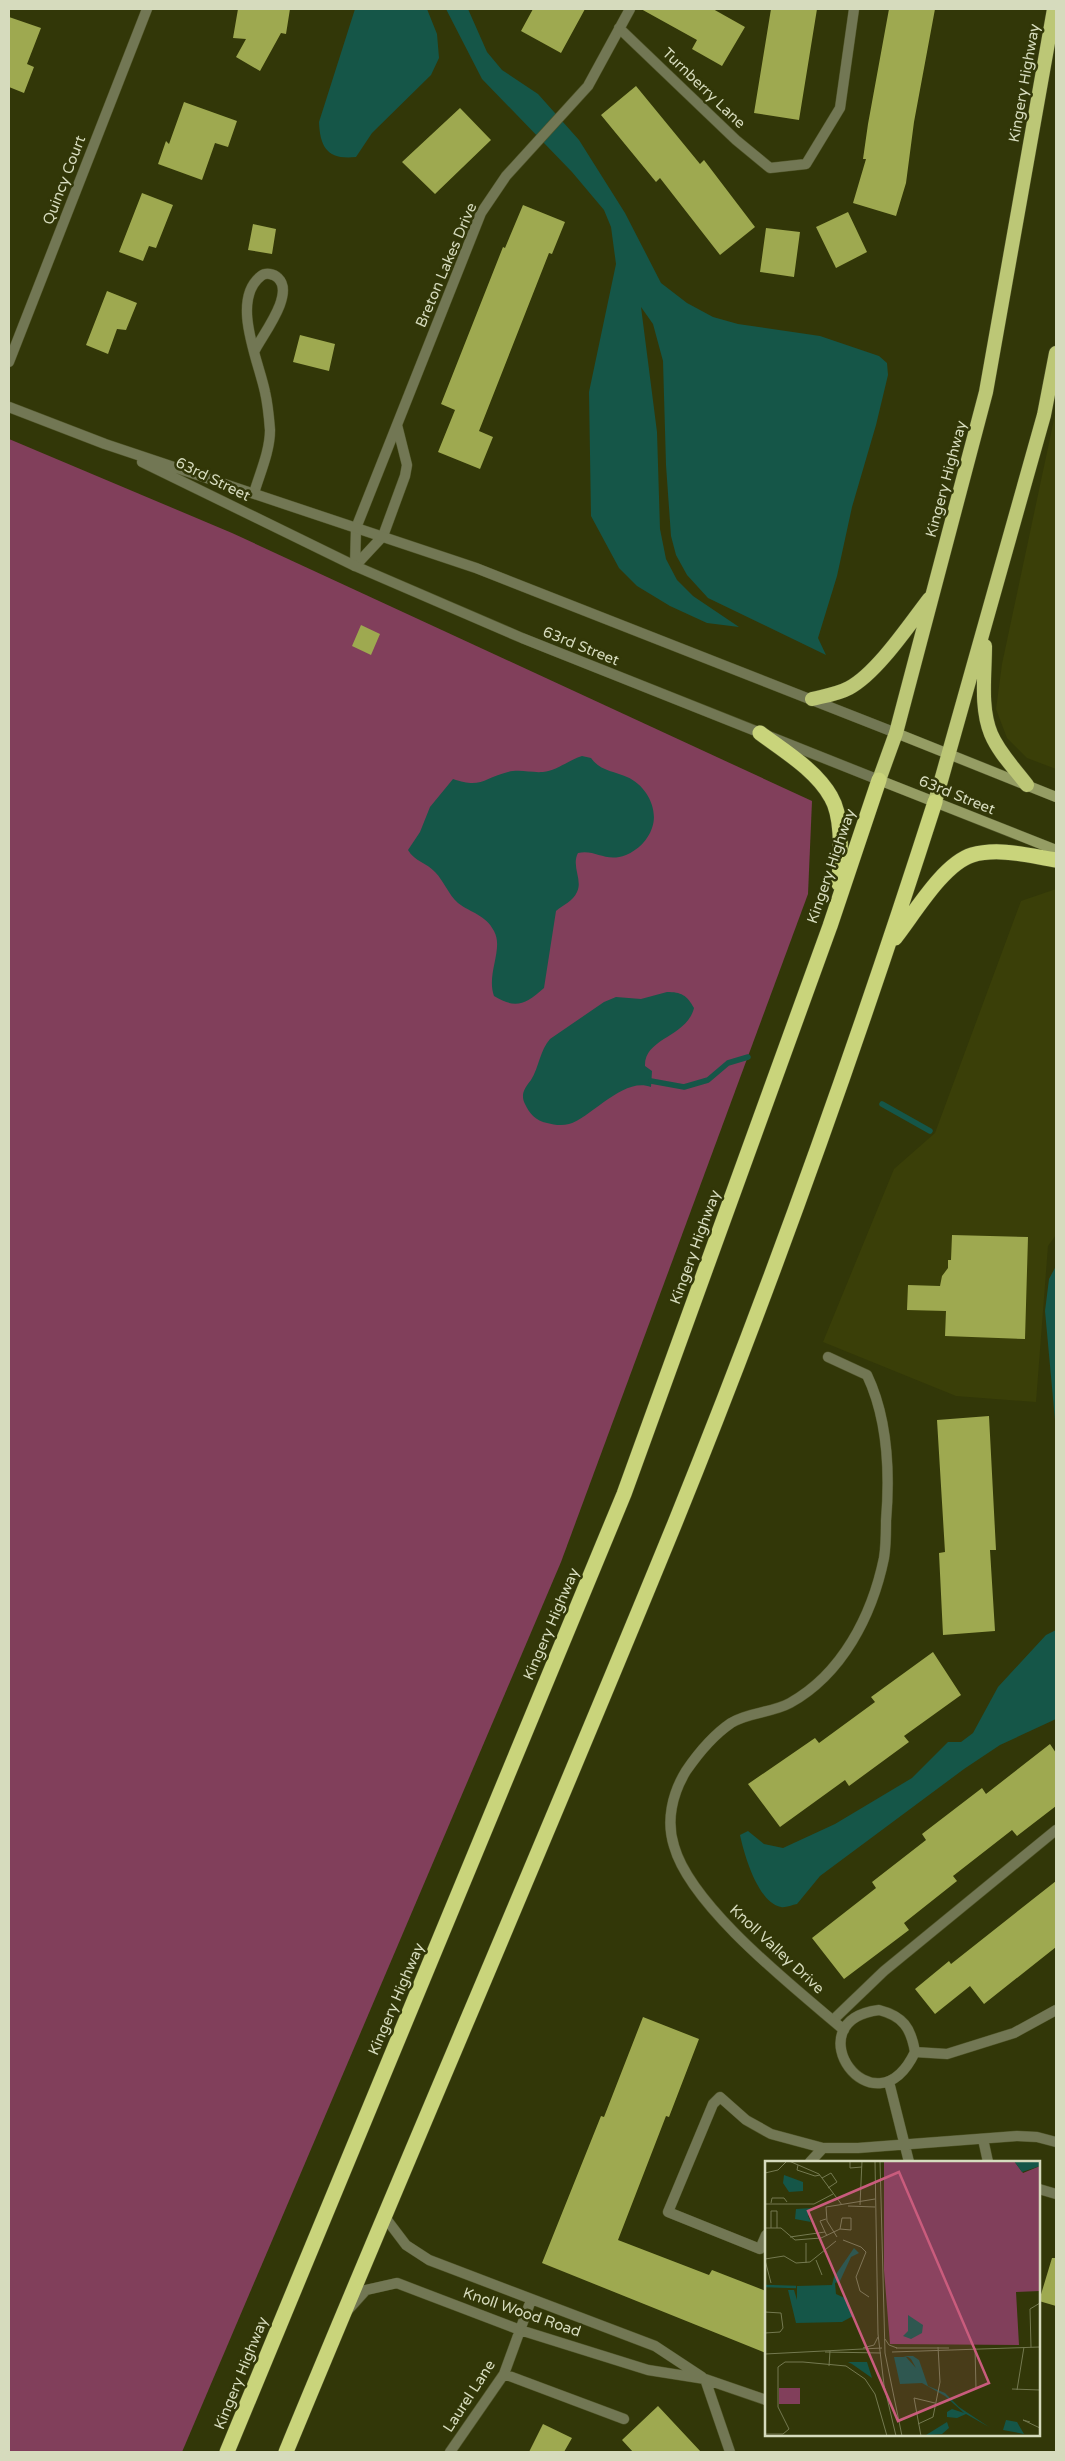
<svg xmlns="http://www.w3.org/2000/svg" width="1065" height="2461" viewBox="0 0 1065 2461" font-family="'Varela Round',sans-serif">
	<rect width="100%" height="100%" fill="#323708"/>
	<path fill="#3a3f08" d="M 1056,410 L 1056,769 L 1027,758 L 1007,738 L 996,709 L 1002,664 Z
		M 1056,889 L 1056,1235 L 1048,1246 L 1036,1402 L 956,1396 L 823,1342 L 894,1169 L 935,1133 L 1021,901 Z"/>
	<path fill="#813f5b" d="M 9,439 L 232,533 L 812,801 L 808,894 L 561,1562 L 182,2452 L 9,2452 Z"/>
	<path fill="#155648" d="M 355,9 L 427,9 L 437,34 L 439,58 L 431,75 L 372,133 L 356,157 C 328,160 320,148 319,122 Z
		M 446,9 L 468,9 L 487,52 L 502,70 L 538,94 L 579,140 L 625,213 L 661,283 L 687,303 L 713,317 L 738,324 L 820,336 L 879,356 L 887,363 L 888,375 L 876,425 L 852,507 L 837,576 L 818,638 L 826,655 L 708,598 L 687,575 L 676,555 L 671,536 L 666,465 L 663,361 L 653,324 L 641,307 L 657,432 L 660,529 L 666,559 L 677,580 L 693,596 L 739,627 L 707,623 L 670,606 L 637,586 L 619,568 L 591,516 L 589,392 L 616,264 L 611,227 L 604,210 L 572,172 L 482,79 Z
		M 582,756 L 591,758 C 600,771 614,771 627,777 C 646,785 659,809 652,828 C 648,840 638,850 626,855 C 605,863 596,849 578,853 C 571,866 583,880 577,892 C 573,901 563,905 556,911 L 544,988 C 525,1005 515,1009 494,996 C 486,974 504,949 494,931 C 486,915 471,913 458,903 C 448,894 444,881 435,872 C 427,863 414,861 408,850 L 420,832 L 430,807 L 453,779 C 481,789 484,778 508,772 C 520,769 531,773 543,772 C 556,771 569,760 582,756 Z
		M 667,992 C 681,992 687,995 694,1008 C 687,1037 644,1038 645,1066 L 652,1071 L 651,1087 C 624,1076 592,1117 569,1124 C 562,1126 554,1125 547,1123 C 536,1121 529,1113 525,1104 C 520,1094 525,1088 531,1080 C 539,1067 540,1050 550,1039 L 604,1002 L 616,997 L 641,999 Z
		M 1056,1266 L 1056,1431 L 1045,1311 L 1049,1279 Z
		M 1056,1630 L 1056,1719 L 1000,1745 L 964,1769 L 820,1876 L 797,1904 C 792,1905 785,1908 781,1907 C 758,1903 744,1854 740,1835 L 748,1831 L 764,1844 L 783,1848 L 835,1824 L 912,1778 L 948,1742 L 961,1742 L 973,1733 L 998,1687 L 1046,1635 Z"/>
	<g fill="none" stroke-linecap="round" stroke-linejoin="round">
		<path stroke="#155648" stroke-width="5.5" d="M 651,1081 L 684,1087 L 708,1080 L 728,1063 L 748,1057
			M 882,1104 L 930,1131"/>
	</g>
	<path fill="#9ea950" d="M 238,9 L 290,9 L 286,34 L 281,33 L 260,71 L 236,57 L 246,39 L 233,38 Z
		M 533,9 L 585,9 L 561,53 L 521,31 Z
		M 641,9 L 713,9 L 745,27 L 722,66 L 692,49 L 697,40 Z
		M 771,9 L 817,9 L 799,120 L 754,113 Z
		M 889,9 L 935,9 L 914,122 L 906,183 L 896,216 L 853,203 L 866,159 L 863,159 L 868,124 Z
		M 9,17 L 41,28 L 27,64 L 34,67 L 24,93 L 9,87 Z
		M 636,86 L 700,164 L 704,160 L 755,227 L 720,255 L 660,178 L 656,182 L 601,115 Z
		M 184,102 L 237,121 L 228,147 L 215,143 L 202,180 L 158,164 L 166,141 L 169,144 Z
		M 460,108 L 491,140 L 435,194 L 402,162 Z
		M 142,193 L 173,205 L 156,248 L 149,246 L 143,261 L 119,252 Z
		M 523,205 L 565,222 L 552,254 L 549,253 L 479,431 L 493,437 L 480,469 L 438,452 L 455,410 L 441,404 L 503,247 L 505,248 Z
		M 848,212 L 867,252 L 836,268 L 816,227 Z
		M 253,224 L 276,229 L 272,254 L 248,250 Z
		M 766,228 L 800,232 L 794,277 L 760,272 Z
		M 107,291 L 137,303 L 126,330 L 117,329 L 108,354 L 86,345 Z
		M 300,335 L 335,344 L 329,371 L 293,362 Z
		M 361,625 L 380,634 L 371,655 L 352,646 Z
		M 952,1235 L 1028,1237 L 1025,1339 L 945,1336 L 946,1311 L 907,1310 L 908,1285 L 940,1286 L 942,1276 L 948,1268 L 948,1260 L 951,1260 Z
		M 989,1416 L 996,1550 L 990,1550 L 995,1631 L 943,1635 L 939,1553 L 945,1552 L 937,1420 Z
		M 933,1652 L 961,1695 L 904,1736 L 909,1742 L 849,1786 L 845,1780 L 780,1827 L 748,1784 L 815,1738 L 819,1743 L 875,1702 L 871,1697 Z
		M 1050,1744 L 1056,1753 L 1056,1806 L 1017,1836 L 1012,1830 L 953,1876 L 957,1881 L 904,1923 L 909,1930 L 844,1979 L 812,1938 L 876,1888 L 872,1882 L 926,1840 L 922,1834 L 982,1788 L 986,1794 Z
		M 1056,1881 L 1056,1947 L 984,2004 L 970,1986 L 935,2014 L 915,1989 L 949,1961 L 951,1964 Z
		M 643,2017 L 699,2039 L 669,2117 L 666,2116 L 618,2240 L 709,2275 L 712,2270 L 766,2291 L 766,2353 L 542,2263 L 601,2116 L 604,2117 Z
		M 1052,2258 L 1056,2258 L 1056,2306 L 1039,2301 Z
		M 658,2406 L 701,2452 L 633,2452 L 622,2440 Z
		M 543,2424 L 572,2438 L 564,2452 L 529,2452 Z"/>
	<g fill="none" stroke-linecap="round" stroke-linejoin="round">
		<defs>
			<path id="service" d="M 254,493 C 260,473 270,451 270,430 C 269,417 268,405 265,392 C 259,362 230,300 261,276 C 266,272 274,274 278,278 C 295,294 263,334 255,350
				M 833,2020 L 884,1971 L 1056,1830"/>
			<path id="minor" d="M 619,28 L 736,140 L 770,168 L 806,164 L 840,108 L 854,9
				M 9,362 L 147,9
				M 355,566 L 356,528 L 481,213 L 506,176 L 588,86 L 630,9
				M 355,566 L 383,536 L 405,476 L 407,465 L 397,425
				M 828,1357 L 867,1375 C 888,1419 890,1473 886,1521 C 886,1533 886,1546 884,1558 C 872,1616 842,1674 790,1703 C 772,1713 748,1712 731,1723 C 712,1736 699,1752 686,1771 C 672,1794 666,1821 674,1846 C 691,1907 795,1988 844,2030
				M 879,2010 C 903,2016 911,2028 915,2052 C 874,2138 792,2021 879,2010 Z
				M 915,2052 L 947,2054 L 1014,2033 L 1056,2010
				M 889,2082 L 909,2162
				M 983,2139 L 988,2162
				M 810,2162 L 823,2148
				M 1039,2189 L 1056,2194
				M 384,2216 L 406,2245 L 429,2260 L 655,2346 L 702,2377
				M 766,2235 L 760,2249 L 668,2212 L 713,2104 L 720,2097 L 746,2120 L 771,2134 L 823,2148 L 858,2148 L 1017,2136 L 1037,2137 L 1056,2142
				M 348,2310 L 366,2290 L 397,2283 L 520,2330 L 648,2370 L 705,2379 L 766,2400
				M 504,2374 L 624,2419
				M 705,2379 L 730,2452
				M 450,2452 L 504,2374 L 531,2300"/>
			<path id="tertiary" d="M 9,407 L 105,444 L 476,568 L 896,733
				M 142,462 L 355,566 L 522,638 L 879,780"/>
			<path id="secondary" d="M 896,733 L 1056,797
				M 879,780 L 1056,850"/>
			<path id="trunk" d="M 985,646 C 985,675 980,707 991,734 C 999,753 1015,769 1027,785
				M 812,699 C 824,696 838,694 849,688 C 877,673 909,625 929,599
				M 879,780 L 896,733 L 986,392 L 1054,9
				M 935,802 L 1044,415 L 1056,353"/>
			<path id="motorway" d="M 760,733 C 784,751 816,770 831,797 C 844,819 840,858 839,884
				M 895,938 C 914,914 943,864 972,855 C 999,847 1030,856 1056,860
				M 227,2452 L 624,1494 L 830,926 L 879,780
				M 286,2452 C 414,2142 548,1834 675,1523 C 771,1286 857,1045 935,802"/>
		</defs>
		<use href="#service" stroke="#505529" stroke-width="11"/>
		<use href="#minor" stroke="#505529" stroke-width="11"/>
		<use href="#tertiary" stroke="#505529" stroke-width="11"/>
		<use href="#secondary" stroke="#505529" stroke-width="11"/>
		<use href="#trunk" stroke="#505529" stroke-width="15"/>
		<use href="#motorway" stroke="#505529" stroke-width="16"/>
		<use href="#service" stroke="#727754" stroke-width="10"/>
		<use href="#minor" stroke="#727754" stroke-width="10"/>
		<use href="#tertiary" stroke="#727754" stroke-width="10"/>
		<use href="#secondary" stroke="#959d64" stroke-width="10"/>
		<use href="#trunk" stroke="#bcc776" stroke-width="14"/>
		<use href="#motorway" stroke="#c9d47b" stroke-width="15"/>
	</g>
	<g text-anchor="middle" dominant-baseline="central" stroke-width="5" stroke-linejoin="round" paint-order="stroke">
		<g font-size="15" fill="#d6dbbd" stroke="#323708">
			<text transform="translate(1024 83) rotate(-80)">Kingery Highway</text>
			<text transform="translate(704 88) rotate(44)">Turnberry Lane</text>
			<text transform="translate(64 180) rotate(-69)">Quincy Court</text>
			<text transform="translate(446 265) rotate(-67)">Breton Lakes Drive</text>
			<text transform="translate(213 479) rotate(26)">63rd Street</text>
			<text transform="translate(946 479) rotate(-75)">Kingery Highway</text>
			<text transform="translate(581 646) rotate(22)">63rd Street</text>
			<text transform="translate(957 795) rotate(22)">63rd Street</text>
			<text transform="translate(831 866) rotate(-71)">Kingery Highway</text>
			<text transform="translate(695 1247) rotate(-70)">Kingery Highway</text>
			<text transform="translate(551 1624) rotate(-67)">Kingery Highway</text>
			<text transform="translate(777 1949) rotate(43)">Knoll Valley Drive</text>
			<text transform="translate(396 1999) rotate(-67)">Kingery Highway</text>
			<text transform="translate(522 2312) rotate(19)">Knoll Wood Road</text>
			<text transform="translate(241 2373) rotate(-68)">Kingery Highway</text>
			<text transform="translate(469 2396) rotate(-57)">Laurel Lane</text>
		</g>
	</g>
	<g transform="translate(765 2161)">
		<rect width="275" height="275" fill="#323708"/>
		<path d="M 119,0 L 249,0 L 258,12 L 275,5 L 275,130 L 251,131 L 254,184 L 125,183 L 119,109 ZM 14,227 L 35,227 L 35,243 L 14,243 Z" fill="#813f5b"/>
		<path d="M 249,0 L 275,0 L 275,5 L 257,11 ZM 19,14 L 38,21 L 38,30 L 24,31 L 18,22 ZM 46,47 L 43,55 L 46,61 L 30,58 L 31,48 ZM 89,87 L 94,92 L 86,96 L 75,120 L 70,122 L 71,133 L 82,138 L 88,155 L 77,161 L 31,162 L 23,129 L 29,129 L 32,139 L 32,125 L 67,124 L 69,116 ZM 143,154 L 158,164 L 157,172 L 146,178 L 138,175 L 143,170 ZM 138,195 L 148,195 L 154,199 L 163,225 L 180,232 L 194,246 L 224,266 L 201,253 L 192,257 L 182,256 L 182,251 L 187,248 L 199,252 L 180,235 L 157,222 L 135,223 L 129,196 L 141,196 L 151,207 L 146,198 L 143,196 ZM 83,201 L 102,201 L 107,217 L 87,203 ZM 241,259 L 252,261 L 259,273 L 238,269 ZM 182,261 L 184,267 L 177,273 L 161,274 Z" fill="#155648"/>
		<path fill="none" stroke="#155648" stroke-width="2.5" d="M 0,125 L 31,126"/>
		<path fill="none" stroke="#747950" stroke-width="1" d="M 24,0 L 54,13 L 77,44M 85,0 L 85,7 L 97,6M 110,0 L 113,173 L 119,224 L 131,275M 115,0 L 120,192 L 137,275M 33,4 L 32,9 L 50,15 L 55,14M 0,12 L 13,9 L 22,0M 57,17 L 66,12 L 72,21 L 63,27M 6,42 L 7,37 L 19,37 L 22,41M 0,43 L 49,43 L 68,33M 95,44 L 97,0M 83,45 L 110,46M 0,67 L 16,67 L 30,79 L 56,77 L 75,68 L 86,69 L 86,57 L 77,57 L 75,68M 6,67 L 6,50 L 12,50 L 12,67M 60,71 L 55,60 L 61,58M 25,76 L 60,71 L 62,75M 72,76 L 62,60 L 61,46 L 110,38M 78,79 L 96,86 L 101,91 L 91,116 L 95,130 L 104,136M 41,82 L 41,102M 0,98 L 19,95 L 31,102 L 45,101 L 71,80M 0,99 L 6,122M 51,99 L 57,114M 0,151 L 16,152 L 18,167 L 15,171 L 0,172M 120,178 L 124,184 L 132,187M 266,186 L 265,148 L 275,142M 98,187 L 109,184 L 113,176M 131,187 L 184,187M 210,187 L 211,228M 60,191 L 116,192M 127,191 L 275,186M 0,193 L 117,187M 64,205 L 65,190M 247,228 L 275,229M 252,229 L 259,186M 265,261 L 258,259 L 275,267M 153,263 L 168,256 L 175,221 L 173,186M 0,273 L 18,273 L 24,268 L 13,246 L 13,206 L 20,201 L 38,201 L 81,205 L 100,218 L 110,233 L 122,275M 156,275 L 149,237 L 170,242"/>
		<path fill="#c95c7d" fill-opacity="0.15" stroke="#c95c7d" stroke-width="2.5" d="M 134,11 L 224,222 L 133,260 L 43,50 Z"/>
		<rect width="275" height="275" fill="none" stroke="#d6dbbd" stroke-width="2.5"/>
	</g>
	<rect width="1065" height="2461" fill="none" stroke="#d6dbbd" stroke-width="20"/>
</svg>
